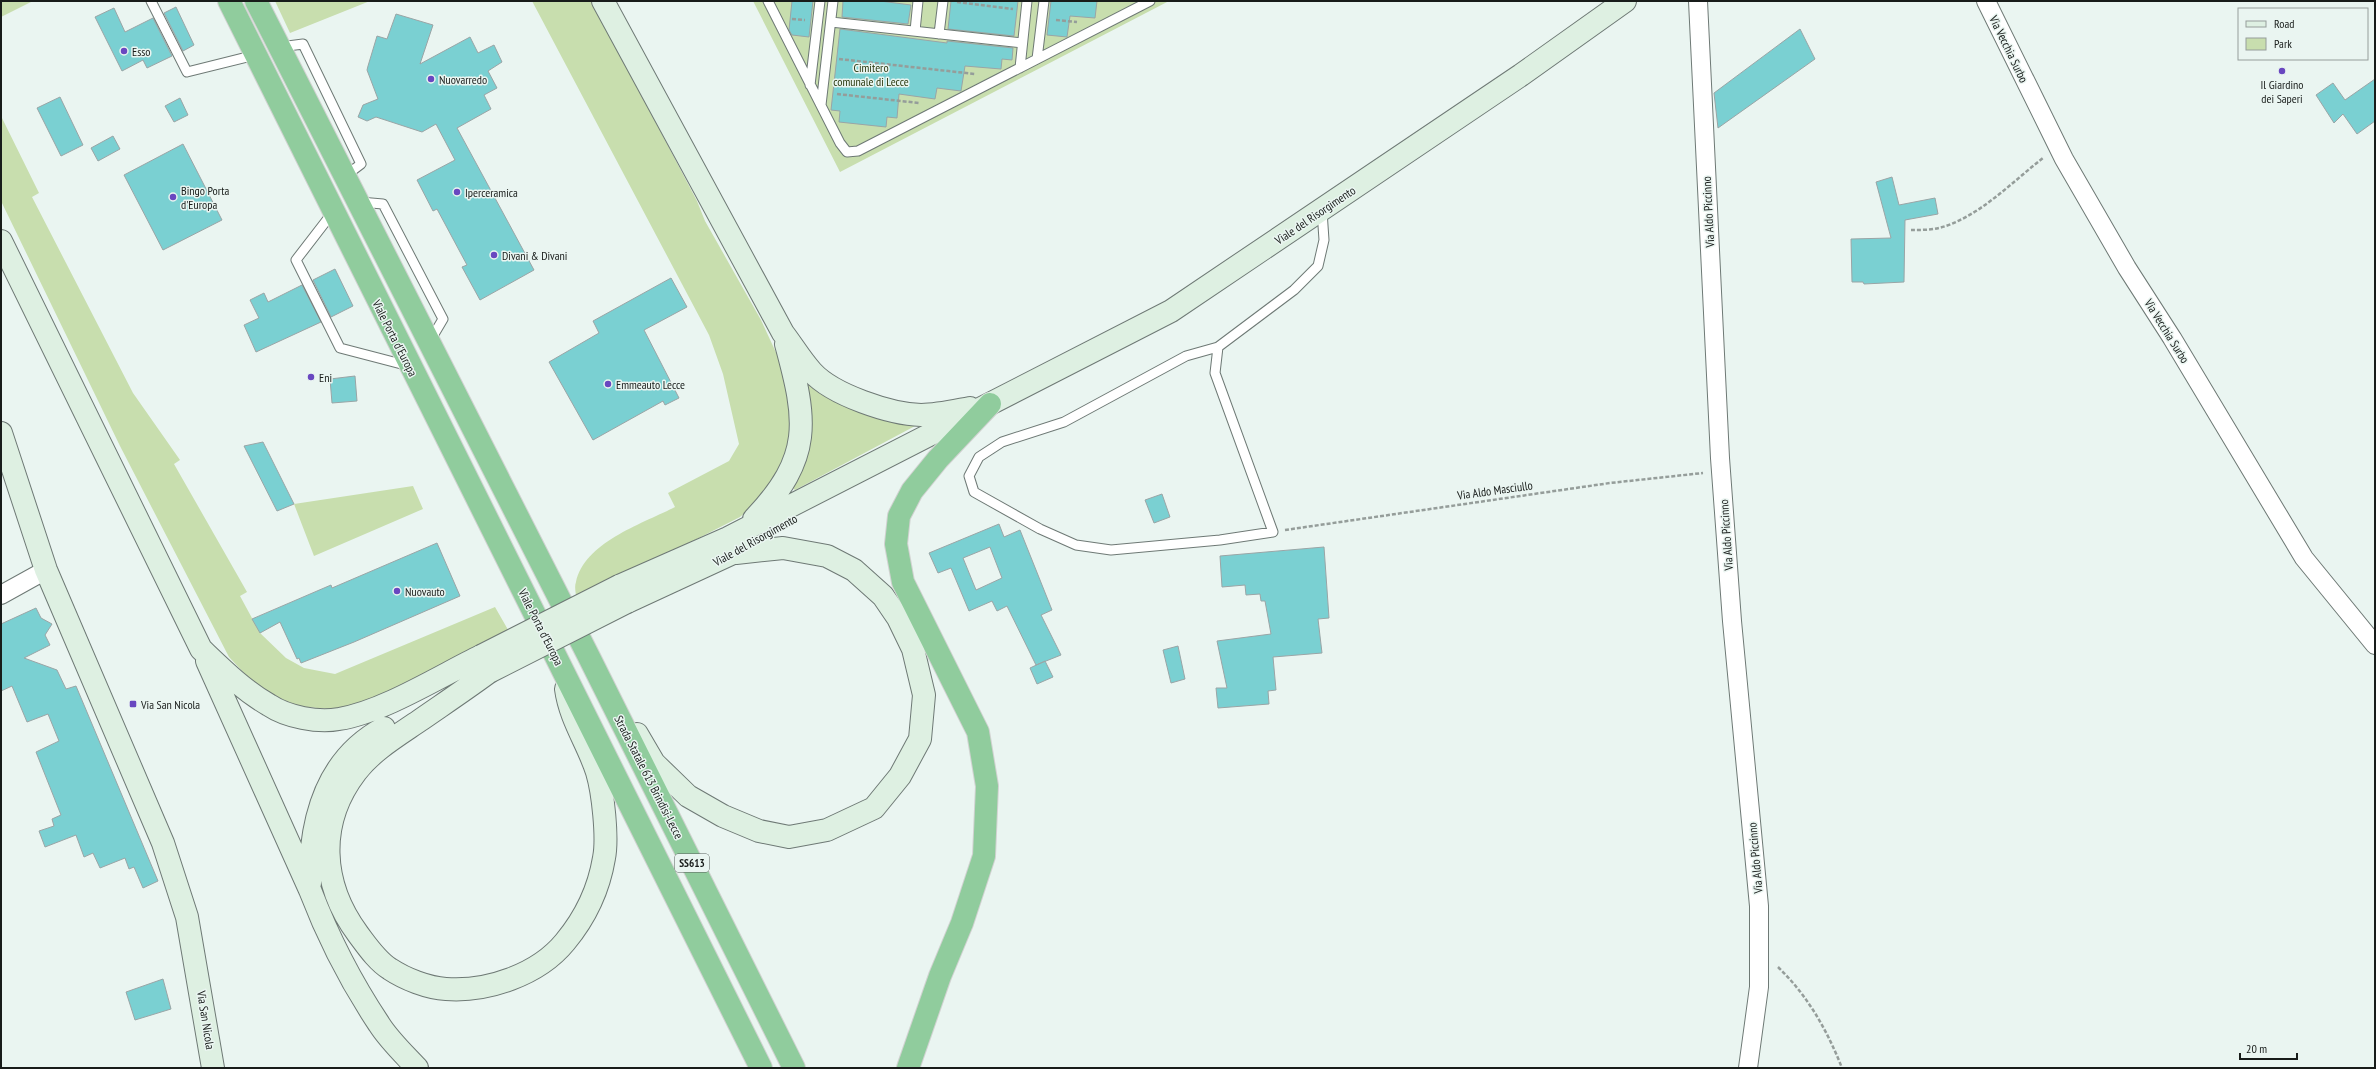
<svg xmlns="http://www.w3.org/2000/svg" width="2376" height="1069" viewBox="0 0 2376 1069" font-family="'PT Sans Narrow',sans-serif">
	<rect width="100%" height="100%" fill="#eaf5f1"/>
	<path fill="#c8deae" d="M 1,1 L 33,1 L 1,17 Z
		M 275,1 L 370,1 L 290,33 Z
		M 532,1 L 592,1 L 697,201 L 705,221 L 761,320 L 779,359 L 795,422 L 789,451 L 764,496 L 740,517 L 577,600 C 576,595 574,587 576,582 C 585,542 642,524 675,507 L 668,493 L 729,461 L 739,444 L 723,374 L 709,335 Z
		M 753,1 L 1169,1 L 840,172 Z
		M 1,116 L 39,193 L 32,197 L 133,393 L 180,460 L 174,464 L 247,592 L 240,596 L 260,633 L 286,658 L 304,668 L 335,674 L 495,607 L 511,635 L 408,687 L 339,710 L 296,706 L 258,688 L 229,657 L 120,446 L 1,201 Z
		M 805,380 C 840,402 871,422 913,424 L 915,426 L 795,490 L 792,487 C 813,453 815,418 805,380 Z
		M 413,486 L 423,509 L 314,556 L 294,504 Z"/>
	<path fill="#7ad0d2" stroke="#9aa5a6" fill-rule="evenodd" d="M 792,1 L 813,1 L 809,37 L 792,35 L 789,30 Z
		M 843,1 L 880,1 L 911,5 L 908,24 L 842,17 Z
		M 951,1 L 1018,1 L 1014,36 L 948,29 Z
		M 1051,1 L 1097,1 L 1095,18 L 1070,16 L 1067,37 L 1047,35 Z
		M 176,7 L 194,45 L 183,51 L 164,13 Z
		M 114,8 L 125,32 L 153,18 L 172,56 L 147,68 L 143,60 L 122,71 L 95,17 Z
		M 396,14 L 433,25 L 420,64 L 470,37 L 478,53 L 494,45 L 502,62 L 488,71 L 497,88 L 484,95 L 491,109 L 457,128 L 534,270 L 480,300 L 462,267 L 467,265 L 437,209 L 433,211 L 417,180 L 455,160 L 436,124 L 422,132 L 376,117 L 367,121 L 358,117 L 363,105 L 378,99 L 367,70 L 368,66 L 377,36 L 387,39 Z
		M 840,29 L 947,43 L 947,41 L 1013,48 L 1012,60 L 1002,59 L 1001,69 L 965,66 L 961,91 L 937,88 L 935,99 L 899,94 L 897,118 L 887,117 L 886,127 L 839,122 L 840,111 L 831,110 Z
		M 1800,29 L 1815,59 L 1718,128 L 1714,93 Z
		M 2375,79 L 2375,121 L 2357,134 L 2343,114 L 2334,123 L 2316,95 L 2333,83 L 2345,100 Z
		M 60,97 L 83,145 L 61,156 L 37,108 Z
		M 180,98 L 188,115 L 174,122 L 165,106 Z
		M 113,136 L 120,149 L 98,161 L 91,148 Z
		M 183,144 L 222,220 L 163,250 L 124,175 Z
		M 1892,177 L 1899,205 L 1935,198 L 1938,214 L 1905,220 L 1904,282 L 1864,284 L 1863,282 L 1852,282 L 1851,239 L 1891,238 L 1876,182 Z
		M 335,269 L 353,306 L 331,317 L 313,280 Z
		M 671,278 L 687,307 L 644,330 L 679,398 L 665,405 L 663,401 L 593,440 L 549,362 L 599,333 L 593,321 Z
		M 302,285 L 321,322 L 256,352 L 244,325 L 259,318 L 250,300 L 264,293 L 268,302 Z
		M 355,376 L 357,401 L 332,403 L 330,379 Z
		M 263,442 L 294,504 L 277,511 L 244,446 Z
		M 1162,494 L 1170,517 L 1154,523 L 1145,500 Z
		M 999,524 L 1004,537 L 1020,530 L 1052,610 L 1041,615 L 1061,655 L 1036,665 L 1007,606 L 997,611 L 992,601 L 969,611 L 951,568 L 938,573 L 929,553 ZM 990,547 L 1002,578 L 976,590 L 963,558 Z
		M 437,543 L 460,596 L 354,642 L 301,663 L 299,658 L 297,659 L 280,622 L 260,633 L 252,619 L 331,585 L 332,588 Z
		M 1324,547 L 1329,618 L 1318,619 L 1322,653 L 1273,657 L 1276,690 L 1268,691 L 1269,704 L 1218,708 L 1216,688 L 1227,688 L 1217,641 L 1271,634 L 1265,601 L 1261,601 L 1260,594 L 1246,595 L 1245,585 L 1222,587 L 1220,556 Z
		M 36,608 L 41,618 L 52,624 L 45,635 L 50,645 L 24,658 L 57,670 L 66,689 L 76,686 L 158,881 L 143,888 L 134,867 L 129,869 L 125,858 L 100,868 L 93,853 L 84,857 L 76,835 L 45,847 L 39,831 L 54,826 L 52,819 L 61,815 L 36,752 L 59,741 L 48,714 L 27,722 L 12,686 L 1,691 L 1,624 Z
		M 1178,646 L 1185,679 L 1171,683 L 1163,650 Z
		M 1045,661 L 1053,677 L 1037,684 L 1030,668 Z
		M 163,979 L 171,1009 L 135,1020 L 126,992 Z"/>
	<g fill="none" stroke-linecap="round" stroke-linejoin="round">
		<defs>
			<path id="lane" d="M 151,1 L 187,72 L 255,55
				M 768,1 L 840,143 L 847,152 L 858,151 L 1150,1
				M 831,22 L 1022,43
				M 915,31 L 918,1
				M 939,34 L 943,1
				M 280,47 L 303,44 L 361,164 L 345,176
				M 1037,59 L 1044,1
				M 1020,68 L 1027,1
				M 810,85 L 820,1
				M 821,105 L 833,1
				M 360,202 L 383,204 L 443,319 L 430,341
				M 333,212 L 296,260 L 340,348 L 409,366
				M 1218,347 L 1186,356 L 1064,422 L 1002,442 L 979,457 L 969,476 L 974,492 L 1040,529 L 1076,545 L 1111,550 L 1220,540 L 1273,532 L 1215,373 L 1218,347 L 1294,290 L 1318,266 L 1324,240 L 1322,211"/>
			<path id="street" d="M 1698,1 L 1720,458 L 1732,621 L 1759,906 L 1759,987 L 1748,1068
				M 1986,1 L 2064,159 L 2127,268 L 2172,338 L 2304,558 L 2375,645
				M 1,595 L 46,570"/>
			<path id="secondary" d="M 603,1 L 783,333 C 793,346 801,360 812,372 C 833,395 890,414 921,415 C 937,415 954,411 970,408
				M 1,241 L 201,649 C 222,669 243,690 269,705 C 287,717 318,723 339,719 C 383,712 440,676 481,656
				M 1,433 L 46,570 L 163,843 L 187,917 L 213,1068
				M 754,519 C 813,457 807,421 786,344
				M 619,586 L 728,538 L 1171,311 L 1521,75 L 1625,1
				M 627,602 L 748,546
				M 207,661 L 310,890 C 328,937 351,982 379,1024 C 389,1040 404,1054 417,1068
				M 489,672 C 466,689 442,705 419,721 C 397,736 372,751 356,772 C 317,823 321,884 358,934 C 367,946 377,961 390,969 C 405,979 428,988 446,989 C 487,992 538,975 565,942 C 585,918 599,888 604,858 C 608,838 603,792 597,772 C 588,744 570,719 566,689
				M 637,734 L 654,763 L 688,796 L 723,816 L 759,831 L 789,837 L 827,830 L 874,808 L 900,776 L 920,739 L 924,695 L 913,649 L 898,618 L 883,596 L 854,570 L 827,556 L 783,548 L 736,553
				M 310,883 C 310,821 325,759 384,728"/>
			<path id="highway" d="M 229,1 L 761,1068
				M 256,1 L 589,657 L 794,1068
				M 908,1068 L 940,976 L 962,923 L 984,856 L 987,786 L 978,732 L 903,582 L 896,544 L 899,516 L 912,491 L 938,459 L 990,404"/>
		</defs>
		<use href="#lane" stroke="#6e7975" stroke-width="11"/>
		<use href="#street" stroke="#6e7975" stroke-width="20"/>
		<use href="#secondary" stroke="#6e7975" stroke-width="24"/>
		<use href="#highway" stroke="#d1d2d1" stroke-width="24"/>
		<path stroke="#959d9a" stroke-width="2.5" stroke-dasharray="4 2" stroke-linecap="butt" d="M 957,2 L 1013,9
			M 792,19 L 805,20
			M 1056,20 L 1077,22
			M 839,59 L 975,74
			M 837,94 L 919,103
			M 1911,230 C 1920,230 1930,230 1939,228 C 1978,218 2012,182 2043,158
			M 1285,530 L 1610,483 L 1703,473
			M 1778,967 C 1808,996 1827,1030 1842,1068"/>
		<use href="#lane" stroke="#fff" stroke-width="9"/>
		<use href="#street" stroke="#fff" stroke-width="18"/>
		<use href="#secondary" stroke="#def0e2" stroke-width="22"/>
		<use href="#highway" stroke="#90cc9d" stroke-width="22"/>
		<defs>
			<path id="secondary-bridge" d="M 481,656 L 619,586
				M 489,672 L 627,602"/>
		</defs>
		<use href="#secondary-bridge" stroke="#6e7975" stroke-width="24" stroke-linecap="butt"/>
		<use href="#secondary-bridge" stroke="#def0e2" stroke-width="22"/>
	</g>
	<g fill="#6947c0" stroke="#eaf5f1" stroke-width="1.5">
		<circle cx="124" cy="51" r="4"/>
		<circle cx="2282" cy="71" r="4"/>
		<circle cx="431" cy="79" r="4"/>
		<circle cx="457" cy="192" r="4"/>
		<circle cx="173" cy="197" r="4"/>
		<circle cx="494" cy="255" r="4"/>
		<circle cx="311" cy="377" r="4"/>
		<circle cx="608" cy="384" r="4"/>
		<circle cx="397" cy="591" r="4"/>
		<rect x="129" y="700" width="8" height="8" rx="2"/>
	</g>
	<g text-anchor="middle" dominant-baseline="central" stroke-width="3" stroke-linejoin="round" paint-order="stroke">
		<rect fill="#eaf5f1" stroke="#575d5a" stroke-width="1" x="675" y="854" width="34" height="18" rx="3"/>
		<g font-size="11" font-weight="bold" fill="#181c1a">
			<text x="692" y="863">SS613</text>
		</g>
		<g font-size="12" fill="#181c1a" stroke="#eaf5f1">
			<text transform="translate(2009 49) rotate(64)">Via Vecchia Surbo</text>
			<text transform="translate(1708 212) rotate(-93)">Via Aldo Piccinno</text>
			<text transform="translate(1315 215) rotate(-34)">Viale del Risorgimento</text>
			<text transform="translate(2167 331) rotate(58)">Via Vecchia Surbo</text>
			<text transform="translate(395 338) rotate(63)">Viale Porta d'Europa</text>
			<text transform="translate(1495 490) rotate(-8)">Via Aldo Masciullo</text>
			<text transform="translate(1726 535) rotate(-94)">Via Aldo Piccinno</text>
			<text transform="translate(755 540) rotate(-29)">Viale del Risorgimento</text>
			<text transform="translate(541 627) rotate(63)">Viale Porta d'Europa</text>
			<text transform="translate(649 777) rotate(63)">Strada Statale 613 Brindisi-Lecce</text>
			<text transform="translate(1755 858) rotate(-95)">Via Aldo Piccinno</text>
			<text transform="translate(206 1020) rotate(81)">Via San Nicola</text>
		</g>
		<g font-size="12" fill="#181c1a" stroke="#eaf5f1" text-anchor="start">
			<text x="132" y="51">Esso</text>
			<text x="439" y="79">Nuovarredo</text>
			<text x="2282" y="84" text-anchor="middle">Il Giardino<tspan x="2282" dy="14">dei Saperi</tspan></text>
			<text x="181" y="190">Bingo Porta<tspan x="181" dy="14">d'Europa</tspan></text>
			<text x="465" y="192">Iperceramica</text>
			<text x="502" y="255">Divani &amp; Divani</text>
			<text x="319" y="377">Eni</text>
			<text x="616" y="384">Emmeauto Lecce</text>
			<text x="405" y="591">Nuovauto</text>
			<text x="141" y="704">Via San Nicola</text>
		</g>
		<g font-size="12" fill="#2a3a10" stroke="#eaf5f1">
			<text x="871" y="67">Cimitero<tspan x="871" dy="14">comunale di Lecce</tspan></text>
		</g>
	</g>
	<rect width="2376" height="1069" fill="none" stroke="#181c1a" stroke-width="4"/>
	<rect x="2238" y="8" width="130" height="52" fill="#eaf5f1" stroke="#969e9b"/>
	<rect x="2246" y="21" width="20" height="6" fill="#def0e2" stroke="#969e9b"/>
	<text x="2274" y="28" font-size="12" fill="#181c1a">Road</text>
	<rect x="2246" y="38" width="20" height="12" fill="#c8deae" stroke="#969e9b"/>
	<text x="2274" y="48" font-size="12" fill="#181c1a">Park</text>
	<path d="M2240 1053v6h57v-6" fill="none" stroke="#181c1a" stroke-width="2"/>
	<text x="2246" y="1053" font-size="12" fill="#181c1a" stroke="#eaf5f1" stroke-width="3" paint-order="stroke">20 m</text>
</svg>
